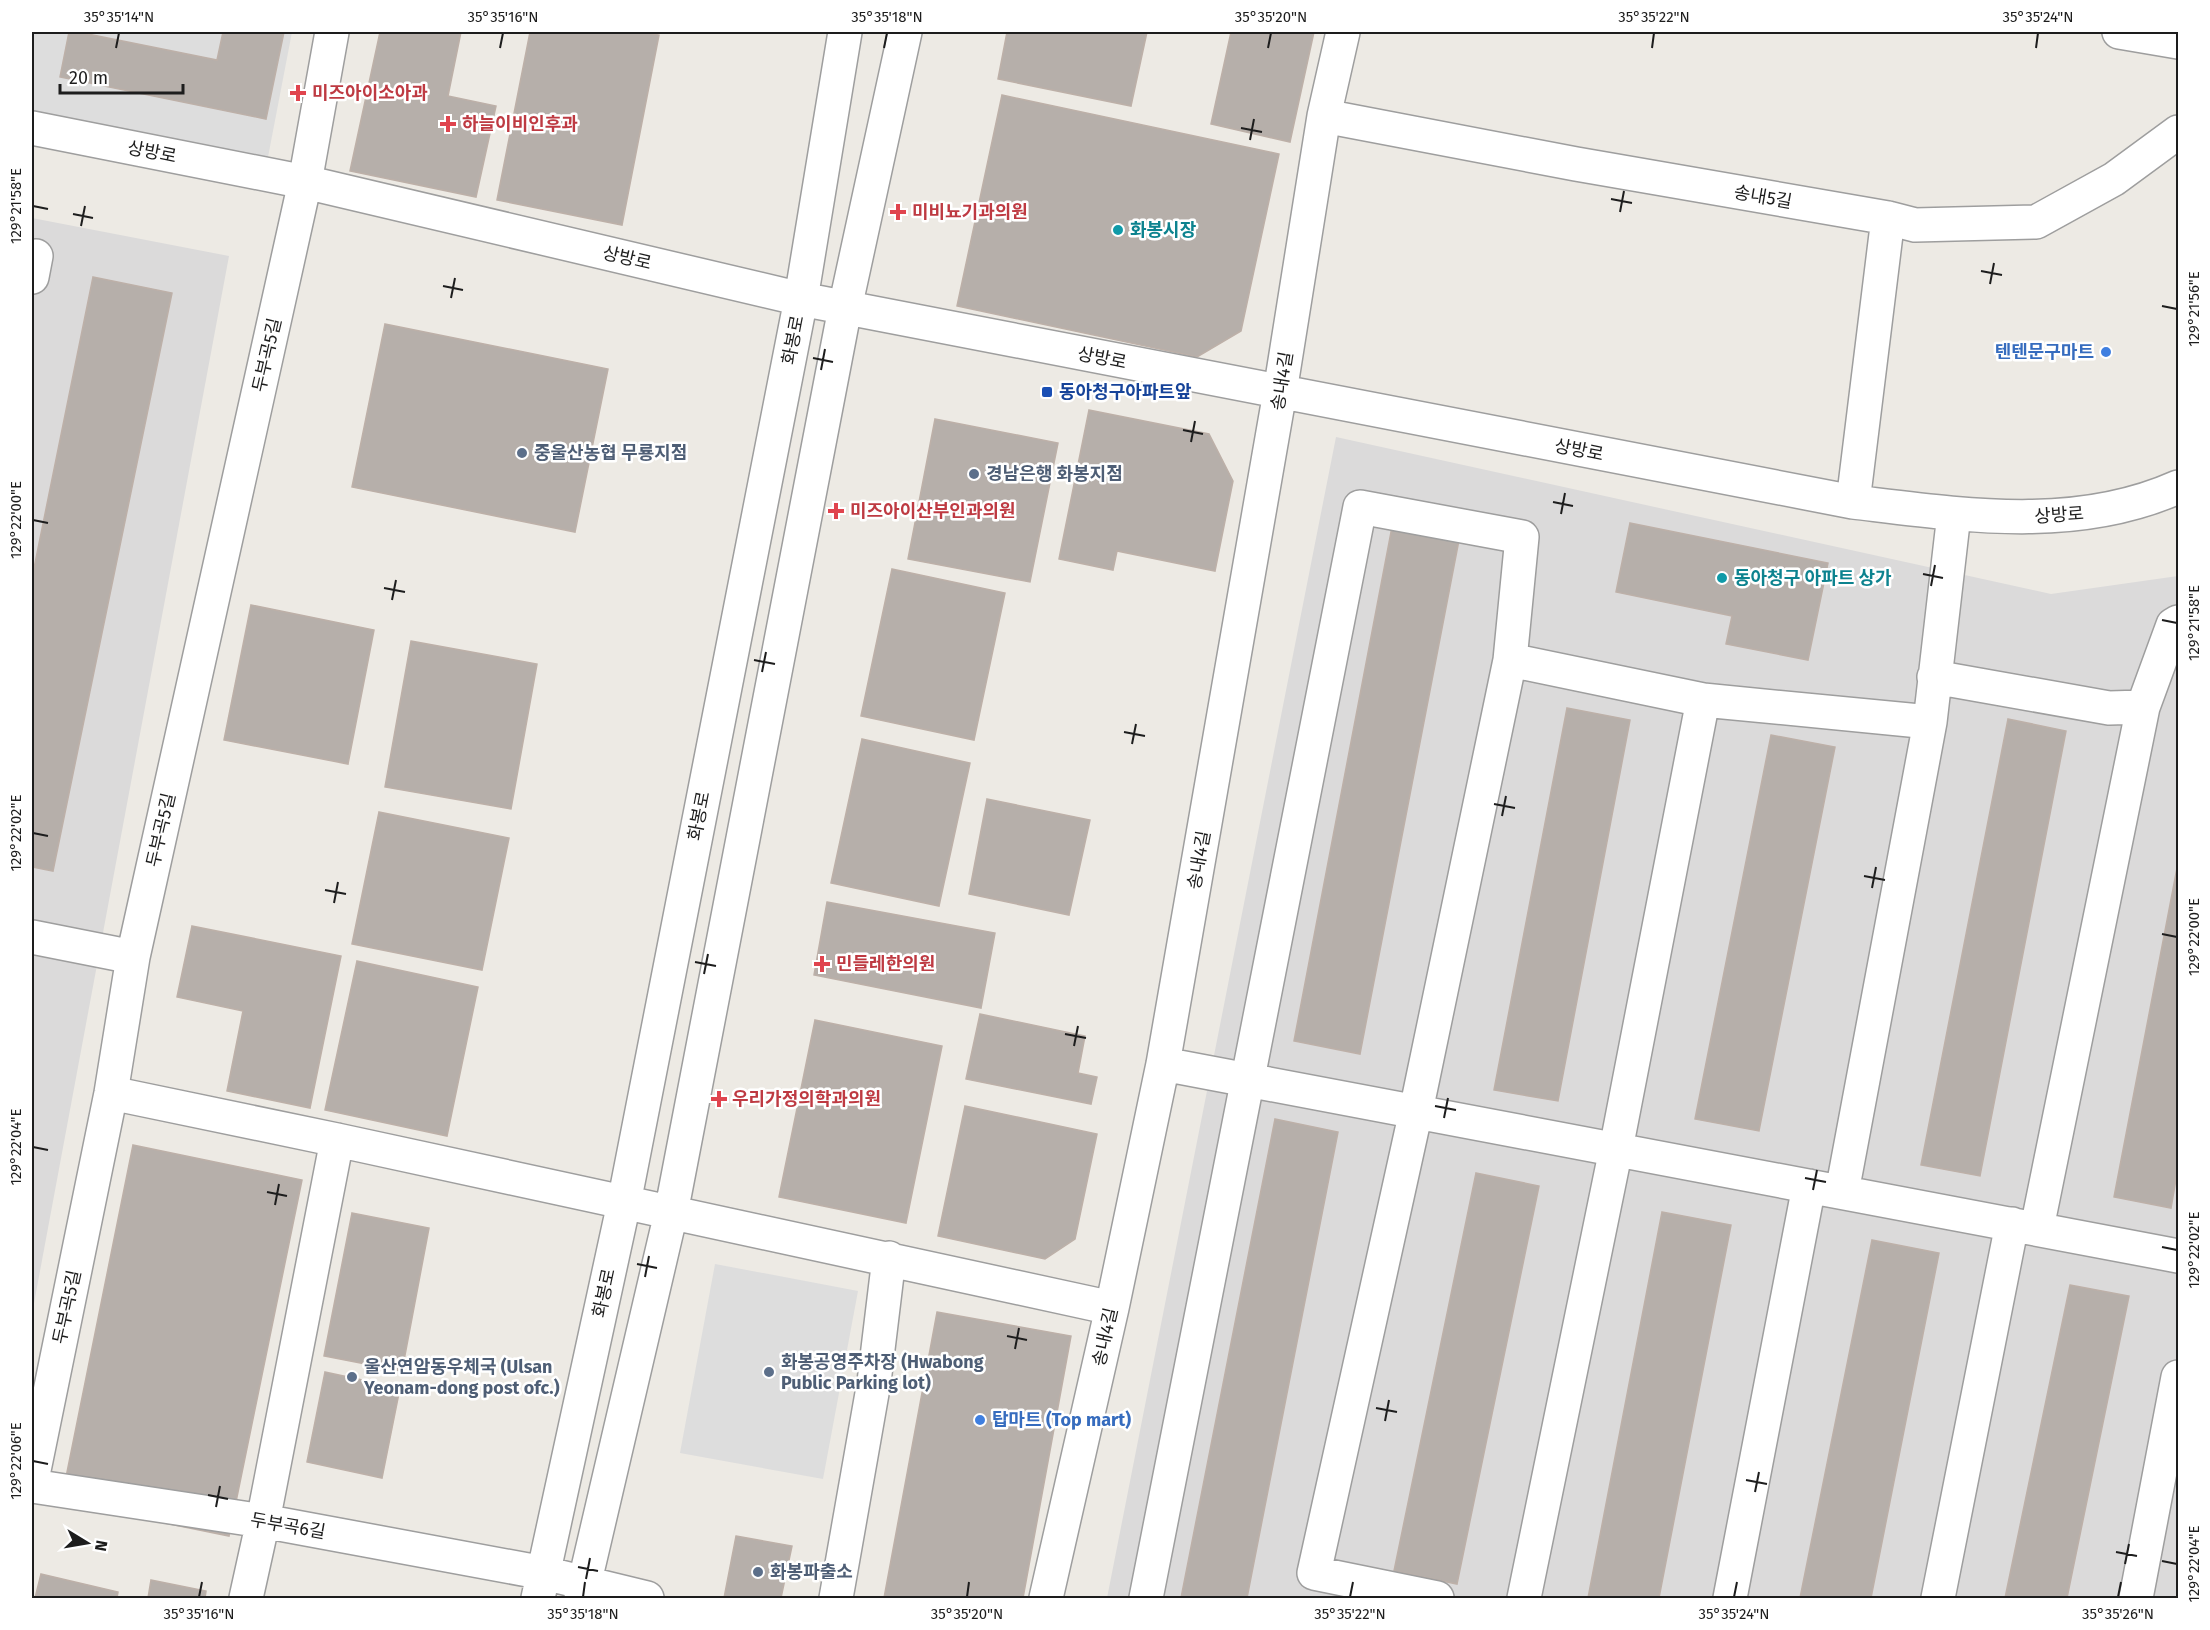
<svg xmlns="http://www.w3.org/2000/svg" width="2210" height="1630" viewBox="0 0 2210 1630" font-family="'Fira Sans','Noto Sans KR',sans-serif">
	<rect width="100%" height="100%" fill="#edeae4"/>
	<path fill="#dbdada" d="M 32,218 L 229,256 L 32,1314 Z
		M 1336,437 L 2051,594 L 2178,576 L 2178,1598 L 1107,1598 Z"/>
	<path fill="#ddd" d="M 32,32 L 292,32 L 263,183 L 32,136 Z
		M 715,1264 L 858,1291 L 823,1479 L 680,1453 Z"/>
	<path fill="#b6afaa" stroke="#bdb0a8" stroke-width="1.5" d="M 69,32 L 78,32 L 217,60 L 223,32 L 284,32 L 266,119 L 60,77 Z
		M 380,32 L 461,32 L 448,96 L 496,106 L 476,197 L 350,171 Z
		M 530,32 L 642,32 L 659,35 L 622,225 L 497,200 Z
		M 1007,32 L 1147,32 L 1131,106 L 998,79 Z
		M 1231,32 L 1314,32 L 1290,142 L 1211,124 Z
		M 1002,95 L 1279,154 L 1241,331 L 1197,357 L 957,306 Z
		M 93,277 L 172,293 L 53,871 L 32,867 L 32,578 Z
		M 385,324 L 608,369 L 575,532 L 352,487 Z
		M 1089,410 L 1209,434 L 1233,481 L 1215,571 L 1117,551 L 1113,570 L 1059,559 Z
		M 935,419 L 1058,443 L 1030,582 L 908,559 Z
		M 1630,523 L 1828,563 L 1808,660 L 1726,644 L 1732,616 L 1616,592 Z
		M 1392,527 L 1459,540 L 1360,1054 L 1294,1041 Z
		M 892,569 L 1005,593 L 974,740 L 861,716 Z
		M 251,605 L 374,630 L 348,764 L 224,740 Z
		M 411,641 L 537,664 L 511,809 L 385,787 Z
		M 1567,708 L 1630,720 L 1558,1101 L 1494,1090 Z
		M 2008,719 L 2066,731 L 1980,1176 L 1921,1165 Z
		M 1771,735 L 1835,747 L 1759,1131 L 1695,1119 Z
		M 862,739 L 970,763 L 939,906 L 831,883 Z
		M 987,799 L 1090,820 L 1069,915 L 969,894 Z
		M 379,812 L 509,838 L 482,970 L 352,944 Z
		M 2178,863 L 2178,1168 L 2171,1208 L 2114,1197 Z
		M 827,902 L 995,933 L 981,1008 L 814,975 Z
		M 192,926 L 341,956 L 310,1108 L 227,1091 L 243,1011 L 177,997 Z
		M 357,961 L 478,987 L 447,1136 L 325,1110 Z
		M 980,1014 L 1085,1036 L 1078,1073 L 1097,1077 L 1091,1104 L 966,1079 Z
		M 815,1020 L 942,1046 L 906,1223 L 779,1197 Z
		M 965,1106 L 1097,1134 L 1075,1239 L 1045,1259 L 938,1236 Z
		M 1275,1119 L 1338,1132 L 1247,1598 L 1181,1598 Z
		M 133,1145 L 302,1180 L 229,1536 L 61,1502 Z
		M 1476,1173 L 1539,1186 L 1457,1584 L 1394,1571 Z
		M 1662,1212 L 1731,1225 L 1659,1598 L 1588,1598 Z
		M 352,1213 L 429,1228 L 402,1371 L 324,1356 Z
		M 1872,1240 L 1939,1253 L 1871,1598 L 1800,1598 Z
		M 2070,1285 L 2129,1296 L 2067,1598 L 2005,1598 Z
		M 937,1312 L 1071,1336 L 1023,1598 L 884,1598 Z
		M 325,1372 L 400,1388 L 382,1478 L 307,1462 Z
		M 736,1536 L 792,1546 L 781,1598 L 724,1598 Z
		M 41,1574 L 118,1592 L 117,1598 L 35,1598 Z
		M 151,1580 L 206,1591 L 205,1598 L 148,1598 Z"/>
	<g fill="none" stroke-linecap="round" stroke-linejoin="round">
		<defs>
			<path id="minor" d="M 2119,32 L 2178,42
				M 1324,116 L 1576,164 L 1888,218 L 1915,225 L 2036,222 L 2114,179 L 2178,132
				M 32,128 L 305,182 L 801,299 L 1853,502 C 1962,515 2075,533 2178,487
				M 32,277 L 36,256
				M 1853,502 L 1888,218
				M 1510,660 L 1703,700 L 1930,722
				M 1934,677 L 2109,708 L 2143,707 L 2173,625 L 2178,622
				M 32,937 L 133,957
				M 1163,1064 L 2178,1256
				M 111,1093 L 337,1140 L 1112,1308
				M 1842,1192 L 1930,722 L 1954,514
				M 2037,1228 L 2143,707
				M 32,1480 L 111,1093 L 133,957 L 305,182 L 332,32
				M 32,1486 L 263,1521 L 544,1573 L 647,1598
				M 246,1598 L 263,1521 L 337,1140
				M 538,1598 L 624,1203 L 801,299 L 845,32
				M 581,1598 L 671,1213 L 845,308 L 905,32
				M 836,1598 L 874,1382 L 889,1258
				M 1046,1598 L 1112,1308 L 1163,1064 L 1280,392 L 1324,116 L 1343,32
				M 1146,1598 L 1360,507 L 1522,537 L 1510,660 L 1416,1111 L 1314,1573 L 1437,1598
				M 1524,1598 L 1616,1149 L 1703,700
				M 1730,1598 L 1809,1186
				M 1938,1598 L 2012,1224
				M 2136,1598 L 2178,1377"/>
		</defs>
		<use href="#minor" stroke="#9e9e9e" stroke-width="36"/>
		<use href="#minor" stroke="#fff" stroke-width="33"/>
	</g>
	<path fill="none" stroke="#1d1d1d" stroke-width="2" d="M 116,48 L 119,33M 500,48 L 503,33M 884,48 L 887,33M 1268,48 L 1271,33M 1652,48 L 1654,33M 2036,48 L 2038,33M 1241,128 L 1262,132M 1250,140 L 1254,119M 1611,199 L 1632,203M 33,206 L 48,209M 1620,212 L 1624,191M 73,214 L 93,218M 81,226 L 85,206M 1981,271 L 2002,275M 1990,284 L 1994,263M 443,286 L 463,290M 451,298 L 455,278M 2162,306 L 2177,309M 813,358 L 833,362M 821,370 L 825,349M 1183,430 L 1203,434M 1191,442 L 1195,421M 1553,502 L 1573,506M 1561,514 L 1565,493M 33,520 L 48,523M 1923,574 L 1943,578M 1931,586 L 1935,565M 384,588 L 405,592M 392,600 L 396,580M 2162,620 L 2177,623M 754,660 L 775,664M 762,672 L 766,652M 1124,732 L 1145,736M 1132,744 L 1136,724M 1494,804 L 1515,808M 1502,816 L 1506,796M 33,833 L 48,836M 1864,876 L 1885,880M 1872,888 L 1876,867M 325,890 L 346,894M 334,903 L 338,882M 2162,934 L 2177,937M 695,962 L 716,966M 704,974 L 708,954M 1065,1034 L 1086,1038M 1074,1046 L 1078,1026M 1435,1106 L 1456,1110M 1444,1118 L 1448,1098M 33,1147 L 48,1150M 1805,1178 L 1826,1182M 1813,1190 L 1817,1170M 267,1192 L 287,1196M 275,1205 L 279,1184M 2162,1247 L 2177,1250M 637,1264 L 657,1268M 645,1277 L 649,1256M 1007,1336 L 1027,1340M 1015,1349 L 1019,1328M 1376,1408 L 1397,1412M 1385,1421 L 1389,1400M 33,1461 L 48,1464M 1746,1480 L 1767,1484M 1755,1492 L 1759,1472M 208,1495 L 228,1499M 216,1507 L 220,1486M 2116,1552 L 2137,1556M 2162,1561 L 2177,1564M 2125,1564 L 2129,1544M 578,1567 L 598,1571M 586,1579 L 590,1558M 199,1597 L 202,1582M 583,1597 L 585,1582M 967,1597 L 969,1582M 1350,1597 L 1353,1582M 1734,1597 L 1737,1582M 2118,1597 L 2121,1582"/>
	<g fill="#e0444e" stroke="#fff" stroke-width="2">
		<path d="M295 84h6v6h6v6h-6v6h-6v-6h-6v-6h6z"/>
		<path d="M445 115h6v6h6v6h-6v6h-6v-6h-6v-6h6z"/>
		<path d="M895 203h6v6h6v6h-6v6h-6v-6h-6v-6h6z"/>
		<path d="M833 502h6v6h6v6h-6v6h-6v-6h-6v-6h6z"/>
		<path d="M819 955h6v6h6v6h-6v6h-6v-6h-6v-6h6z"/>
		<path d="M716 1090h6v6h6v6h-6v6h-6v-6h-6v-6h6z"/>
	</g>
	<g fill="#0f9aa8" stroke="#fff" stroke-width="2">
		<circle cx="1118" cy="230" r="6"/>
		<circle cx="1722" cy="578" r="6"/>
	</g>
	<g fill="#3f7fe0" stroke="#fff" stroke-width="2">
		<circle cx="2106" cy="352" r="6"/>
		<circle cx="980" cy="1420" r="6"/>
	</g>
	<rect fill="#1a4fb4" stroke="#fff" stroke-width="2" x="1041" y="386" width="12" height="12" rx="3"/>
	<g fill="#5c6f8a" stroke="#fff" stroke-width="2">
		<circle cx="522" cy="453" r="6"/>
		<circle cx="974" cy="474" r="6"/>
		<circle cx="769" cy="1372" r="6"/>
		<circle cx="352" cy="1377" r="6"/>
		<circle cx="758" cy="1572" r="6"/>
	</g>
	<g text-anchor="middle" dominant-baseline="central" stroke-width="5" stroke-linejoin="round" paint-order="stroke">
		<g font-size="18" font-weight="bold" fill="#be3a42" stroke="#fff" text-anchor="start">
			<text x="312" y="93">미즈아이소아과</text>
			<text x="462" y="124">하늘이비인후과</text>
			<text x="912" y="212">미비뇨기과의원</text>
			<text x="850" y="511">미즈아이산부인과의원</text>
			<text x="836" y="964">민들레한의원</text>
			<text x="732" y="1099">우리가정의학과의원</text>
		</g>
		<g font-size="18" fill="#1d1d1d" stroke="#fff">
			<text transform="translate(152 152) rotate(11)">상방로</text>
			<text transform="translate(1763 197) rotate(10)">송내5길</text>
			<text transform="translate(627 258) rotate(13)">상방로</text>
			<text transform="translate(793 340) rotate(-79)">화봉로</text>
			<text transform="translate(267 355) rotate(-77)">두부곡5길</text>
			<text transform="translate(1102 358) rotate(11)">상방로</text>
			<text transform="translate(1282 381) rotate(-81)">송내4길</text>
			<text transform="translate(1579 450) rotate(11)">상방로</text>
			<text transform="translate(2059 515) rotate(-4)">상방로</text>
			<text transform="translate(699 816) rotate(-79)">화봉로</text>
			<text transform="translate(161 830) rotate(-77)">두부곡5길</text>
			<text transform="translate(1199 860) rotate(-80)">송내4길</text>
			<text transform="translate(604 1293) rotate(-78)">화봉로</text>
			<text transform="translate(67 1307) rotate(-78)">두부곡5길</text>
			<text transform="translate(1105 1337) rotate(-77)">송내4길</text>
			<text transform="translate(288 1526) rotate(10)">두부곡6길</text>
		</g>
		<g font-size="18" font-weight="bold" fill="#0d838f" stroke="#fff" text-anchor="start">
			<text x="1130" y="230">화봉시장</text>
			<text x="1734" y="578">동아청구 아파트 상가</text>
		</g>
		<g font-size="18" font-weight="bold" fill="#366cbe" stroke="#fff" text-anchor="end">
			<text x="2094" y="352">텐텐문구마트</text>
			<text x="992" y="1420" text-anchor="start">탑마트 (Top mart)</text>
		</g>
		<g font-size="18" font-weight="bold" fill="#164399" stroke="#fff" text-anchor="start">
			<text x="1059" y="392">동아청구아파트앞</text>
		</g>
		<g font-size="18" font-weight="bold" fill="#4e5e75" stroke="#fff" text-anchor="start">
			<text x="534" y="453">중울산농협 무룡지점</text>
			<text x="986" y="474">경남은행 화봉지점</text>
			<text x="781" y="1362">화봉공영주차장 (Hwabong<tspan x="781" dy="21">Public Parking lot)</tspan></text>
			<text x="364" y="1367">울산연암동우체국 (Ulsan<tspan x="364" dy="21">Yeonam-dong post ofc.)</tspan></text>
			<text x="770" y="1572">화봉파출소</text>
		</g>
	</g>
	<rect width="2210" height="1630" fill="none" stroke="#ffffff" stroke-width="66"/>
	<g transform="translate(87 1543) rotate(101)" stroke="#ffffff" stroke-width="4.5" paint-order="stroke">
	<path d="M0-4.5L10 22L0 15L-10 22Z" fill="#1d1d1d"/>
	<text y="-9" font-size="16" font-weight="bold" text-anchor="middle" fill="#1d1d1d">N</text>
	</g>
	<path d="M60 84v9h123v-9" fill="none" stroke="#1d1d1d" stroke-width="3"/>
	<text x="69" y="84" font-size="18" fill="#1d1d1d" stroke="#ffffff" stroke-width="4.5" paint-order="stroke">20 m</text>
	<rect x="33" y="33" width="2144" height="1564" fill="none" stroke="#1d1d1d" stroke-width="2"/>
	<g font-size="15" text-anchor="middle" fill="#1d1d1d">
		<text x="119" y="22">35°35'14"N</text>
		<text x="503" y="22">35°35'16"N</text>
		<text x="887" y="22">35°35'18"N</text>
		<text x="1271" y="22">35°35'20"N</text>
		<text x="1654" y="22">35°35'22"N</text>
		<text x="2038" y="22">35°35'24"N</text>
		<text transform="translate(16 206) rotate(-90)" y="5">129°21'58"E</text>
		<text transform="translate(2194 309) rotate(-90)" y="5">129°21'56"E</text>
		<text transform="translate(16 520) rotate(-90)" y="5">129°22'00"E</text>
		<text transform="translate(2194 623) rotate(-90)" y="5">129°21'58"E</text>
		<text transform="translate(16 833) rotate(-90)" y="5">129°22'02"E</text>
		<text transform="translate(2194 937) rotate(-90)" y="5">129°22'00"E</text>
		<text transform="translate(16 1147) rotate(-90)" y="5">129°22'04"E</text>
		<text transform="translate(2194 1250) rotate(-90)" y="5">129°22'02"E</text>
		<text transform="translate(16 1461) rotate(-90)" y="5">129°22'06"E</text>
		<text transform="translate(2194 1564) rotate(-90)" y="5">129°22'04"E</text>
		<text x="199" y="1619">35°35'16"N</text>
		<text x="583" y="1619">35°35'18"N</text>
		<text x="967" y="1619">35°35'20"N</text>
		<text x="1350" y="1619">35°35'22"N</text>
		<text x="1734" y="1619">35°35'24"N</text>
		<text x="2118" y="1619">35°35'26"N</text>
	</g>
</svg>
